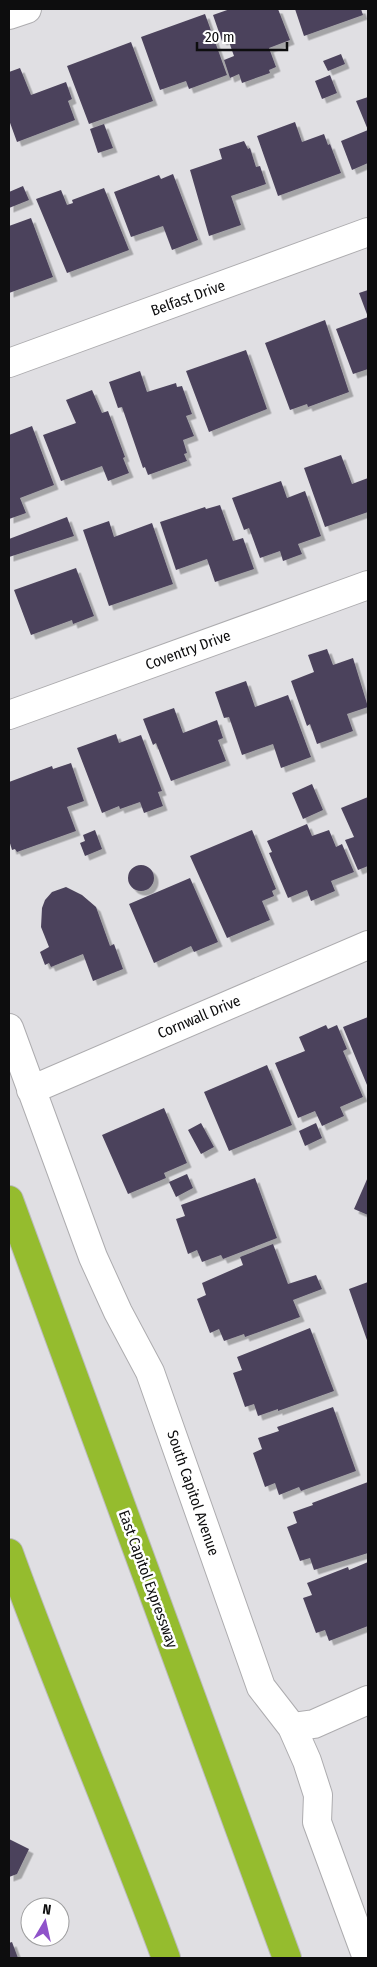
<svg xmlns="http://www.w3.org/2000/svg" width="377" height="1967" viewBox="0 0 377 1967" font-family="'Fira Sans Condensed',sans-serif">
	<defs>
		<filter id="shadow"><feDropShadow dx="4.5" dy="4.5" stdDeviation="0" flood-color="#0004"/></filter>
	</defs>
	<rect width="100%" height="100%" fill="#e0dfe3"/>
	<path fill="#4c435b" filter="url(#shadow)" d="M 230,9 L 278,9 L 290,40 L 269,48 L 276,67 L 269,70 L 270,73 L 242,83 L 239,74 L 230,78 L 224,60 L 234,56 L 228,39 L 222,41 L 213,15 Z
		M 295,9 L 361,9 L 363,15 L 304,36 Z
		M 205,14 L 227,75 L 189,89 L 186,81 L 160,90 L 141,37 Z
		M 131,42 L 153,101 L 89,124 L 67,66 Z
		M 341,54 L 345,64 L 328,71 L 323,61 Z
		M 20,68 L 31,95 L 66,82 L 72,99 L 68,101 L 75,120 L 17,142 L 9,120 L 9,72 Z
		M 330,75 L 337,93 L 322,99 L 315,81 Z
		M 368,97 L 368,163 L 352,170 L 341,141 L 368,130 L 356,101 Z
		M 295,122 L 302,142 L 324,134 L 328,145 L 330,144 L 341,173 L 278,196 L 257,136 Z
		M 104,124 L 113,148 L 98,153 L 90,129 Z
		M 244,141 L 248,149 L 250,148 L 256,167 L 260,166 L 266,184 L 231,196 L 241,225 L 209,236 L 190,170 L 222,159 L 219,149 Z
		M 173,174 L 198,240 L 172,250 L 163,226 L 131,237 L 114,192 L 159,175 L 161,179 Z
		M 23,186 L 29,200 L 9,208 L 9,192 Z
		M 104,188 L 129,250 L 67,273 L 36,199 L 61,190 L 67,205 L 73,203 L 72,200 Z
		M 31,218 L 53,277 L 9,293 L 9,226 Z
		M 368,290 L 368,369 L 353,374 L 336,329 L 368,317 L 359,293 Z
		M 325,320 L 349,392 L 308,407 L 307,404 L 290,410 L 265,343 Z
		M 246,350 L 267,409 L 209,432 L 186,371 Z
		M 140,371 L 147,392 L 176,383 L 177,387 L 182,386 L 192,414 L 186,416 L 194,436 L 183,440 L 187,453 L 184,454 L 187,461 L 148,475 L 145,467 L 143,468 L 122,407 L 118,408 L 109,382 Z
		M 92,390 L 102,413 L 108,411 L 125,457 L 123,458 L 129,473 L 108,481 L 102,466 L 61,481 L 43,435 L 76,423 L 66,400 Z
		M 32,426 L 54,485 L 20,498 L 26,513 L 9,519 L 9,435 Z
		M 341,455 L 352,484 L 368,478 L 368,512 L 325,527 L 304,468 Z
		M 281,481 L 287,498 L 305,491 L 321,536 L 298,544 L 302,554 L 283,561 L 280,551 L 260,558 L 249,528 L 244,530 L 232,498 Z
		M 220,505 L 233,541 L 243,538 L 254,569 L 215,582 L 207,559 L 176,570 L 160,522 L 205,507 L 206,509 Z
		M 67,517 L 74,536 L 9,557 L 9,539 Z
		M 109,521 L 114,537 L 152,523 L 173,584 L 109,606 L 83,530 Z
		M 76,568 L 94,616 L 73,624 L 72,620 L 31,635 L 14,590 Z
		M 327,649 L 333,665 L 353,658 L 368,707 L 347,714 L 353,731 L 317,744 L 310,724 L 307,726 L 291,681 L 314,672 L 308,655 Z
		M 246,681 L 255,707 L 288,695 L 311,757 L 281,768 L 273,744 L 242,755 L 229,717 L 224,718 L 215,692 Z
		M 174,708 L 183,733 L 217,720 L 223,738 L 218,740 L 226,761 L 171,781 L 156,743 L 153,745 L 143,719 Z
		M 116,734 L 119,743 L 141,735 L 162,791 L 158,792 L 163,806 L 144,813 L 140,802 L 120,809 L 119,806 L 102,813 L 77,748 Z
		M 71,763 L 84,801 L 67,807 L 76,831 L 17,852 L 15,849 L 12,850 L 9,840 L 9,782 L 52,766 L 53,769 Z
		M 312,784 L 323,810 L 303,819 L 292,793 Z
		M 368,797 L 368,866 L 358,870 L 345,840 L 354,837 L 341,808 Z
		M 307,824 L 312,836 L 329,830 L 336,847 L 342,844 L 354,872 L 331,881 L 335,891 L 311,901 L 307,890 L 288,898 L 269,853 L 272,852 L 267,841 Z
		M 95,830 L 102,849 L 85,856 L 80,843 L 85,841 L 83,835 Z
		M 252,830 L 276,889 L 272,891 L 274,896 L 262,901 L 270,920 L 227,938 L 190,856 Z
		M128 878a13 13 0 1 1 26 0a13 13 0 1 1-26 0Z
		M 190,878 L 218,942 L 194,952 L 191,946 L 154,963 L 129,904 Z
		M 66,887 L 82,895 L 96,907 L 110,946 L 114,944 L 123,969 L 93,981 L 83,954 L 51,967 L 49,963 L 45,965 L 40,952 L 49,947 L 41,927 L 42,908 L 45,900 L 52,892 Z
		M 368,1017 L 368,1084 L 367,1085 L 343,1027 Z
		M 326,1025 L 328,1029 L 337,1025 L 347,1049 L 343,1051 L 363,1097 L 340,1107 L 344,1116 L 322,1126 L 315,1111 L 298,1118 L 275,1063 L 305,1051 L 299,1037 Z
		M 267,1065 L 292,1125 L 229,1151 L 204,1092 Z
		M 164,1108 L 187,1163 L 164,1173 L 166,1178 L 128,1194 L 102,1135 Z
		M 201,1123 L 214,1147 L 201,1154 L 188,1130 Z
		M 316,1123 L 322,1138 L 305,1146 L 299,1131 Z
		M 187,1174 L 193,1188 L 176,1197 L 169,1182 Z
		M 368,1177 L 368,1215 L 354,1209 Z
		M 255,1178 L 277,1238 L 223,1259 L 221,1255 L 202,1262 L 197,1250 L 188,1254 L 176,1219 L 185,1216 L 181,1205 Z
		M 273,1244 L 288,1284 L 316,1275 L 322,1289 L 293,1300 L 300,1317 L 245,1337 L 244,1334 L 224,1341 L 219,1329 L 210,1333 L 197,1299 L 206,1295 L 202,1283 L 243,1265 L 240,1257 Z
		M 368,1282 L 368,1343 L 349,1289 Z
		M 310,1328 L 334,1391 L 278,1411 L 278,1409 L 258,1416 L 254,1404 L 245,1407 L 233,1373 L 242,1370 L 237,1357 Z
		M 333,1407 L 356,1471 L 301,1491 L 299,1487 L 279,1495 L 275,1483 L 265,1487 L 253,1453 L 262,1449 L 258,1438 L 279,1431 L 277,1427 Z
		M 368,1482 L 368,1553 L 314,1570 L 310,1558 L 300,1561 L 287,1527 L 297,1523 L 293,1512 L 313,1505 L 312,1503 Z
		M 368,1562 L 368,1626 L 329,1641 L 325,1630 L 316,1633 L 303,1598 L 312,1595 L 307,1583 L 348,1567 L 349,1570 Z
		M 9,1839 L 29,1849 L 17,1874 L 9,1877 Z
		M 12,1942 L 18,1958 L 9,1958 L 9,1943 Z"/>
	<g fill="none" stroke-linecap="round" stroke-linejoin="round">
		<defs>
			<path id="minor" d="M 9,15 L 27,9
				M 9,363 L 368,232
				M 9,715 L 368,585
				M 9,1028 L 93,1257 L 118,1312 L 150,1372 L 261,1687 L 292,1727 L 307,1761 L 318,1795 L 317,1822 L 367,1958
				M 31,1090 L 368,945
				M 292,1727 L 314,1724 L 368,1700"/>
			<path id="highway" d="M 9,1200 L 287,1958
				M 9,1553 C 58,1689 116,1822 166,1958"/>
		</defs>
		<use href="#minor" stroke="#adacaf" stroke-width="30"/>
		<use href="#highway" stroke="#bbbbbc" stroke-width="30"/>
		<use href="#minor" stroke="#fff" stroke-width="28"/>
		<use href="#highway" stroke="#95bc2e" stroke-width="28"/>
	</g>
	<g text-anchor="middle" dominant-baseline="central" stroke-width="5" stroke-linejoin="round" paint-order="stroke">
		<g font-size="15" fill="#0d0d0e" stroke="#fff">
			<text transform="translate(188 298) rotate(-20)">Belfast Drive</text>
			<text transform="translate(188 650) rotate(-20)">Coventry Drive</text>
			<text transform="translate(199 1017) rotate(-23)">Cornwall Drive</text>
			<text transform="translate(193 1493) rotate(71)">South Capitol Avenue</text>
			<text transform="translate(148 1579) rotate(70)">East Capitol Expressway</text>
		</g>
	</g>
	<rect width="377" height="1967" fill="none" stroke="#0d0d0e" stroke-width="20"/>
	<g transform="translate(45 1922) rotate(9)"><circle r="24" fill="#ffffff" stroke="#9e9e9f"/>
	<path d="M0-4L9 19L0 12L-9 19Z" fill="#8f53ca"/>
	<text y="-8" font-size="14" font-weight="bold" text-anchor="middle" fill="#0d0d0e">N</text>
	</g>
	<path d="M197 42v8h90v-8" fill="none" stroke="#0d0d0e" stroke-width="2.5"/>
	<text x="205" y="42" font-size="15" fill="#0d0d0e" stroke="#ffffff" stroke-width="4" paint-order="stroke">20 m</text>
</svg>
